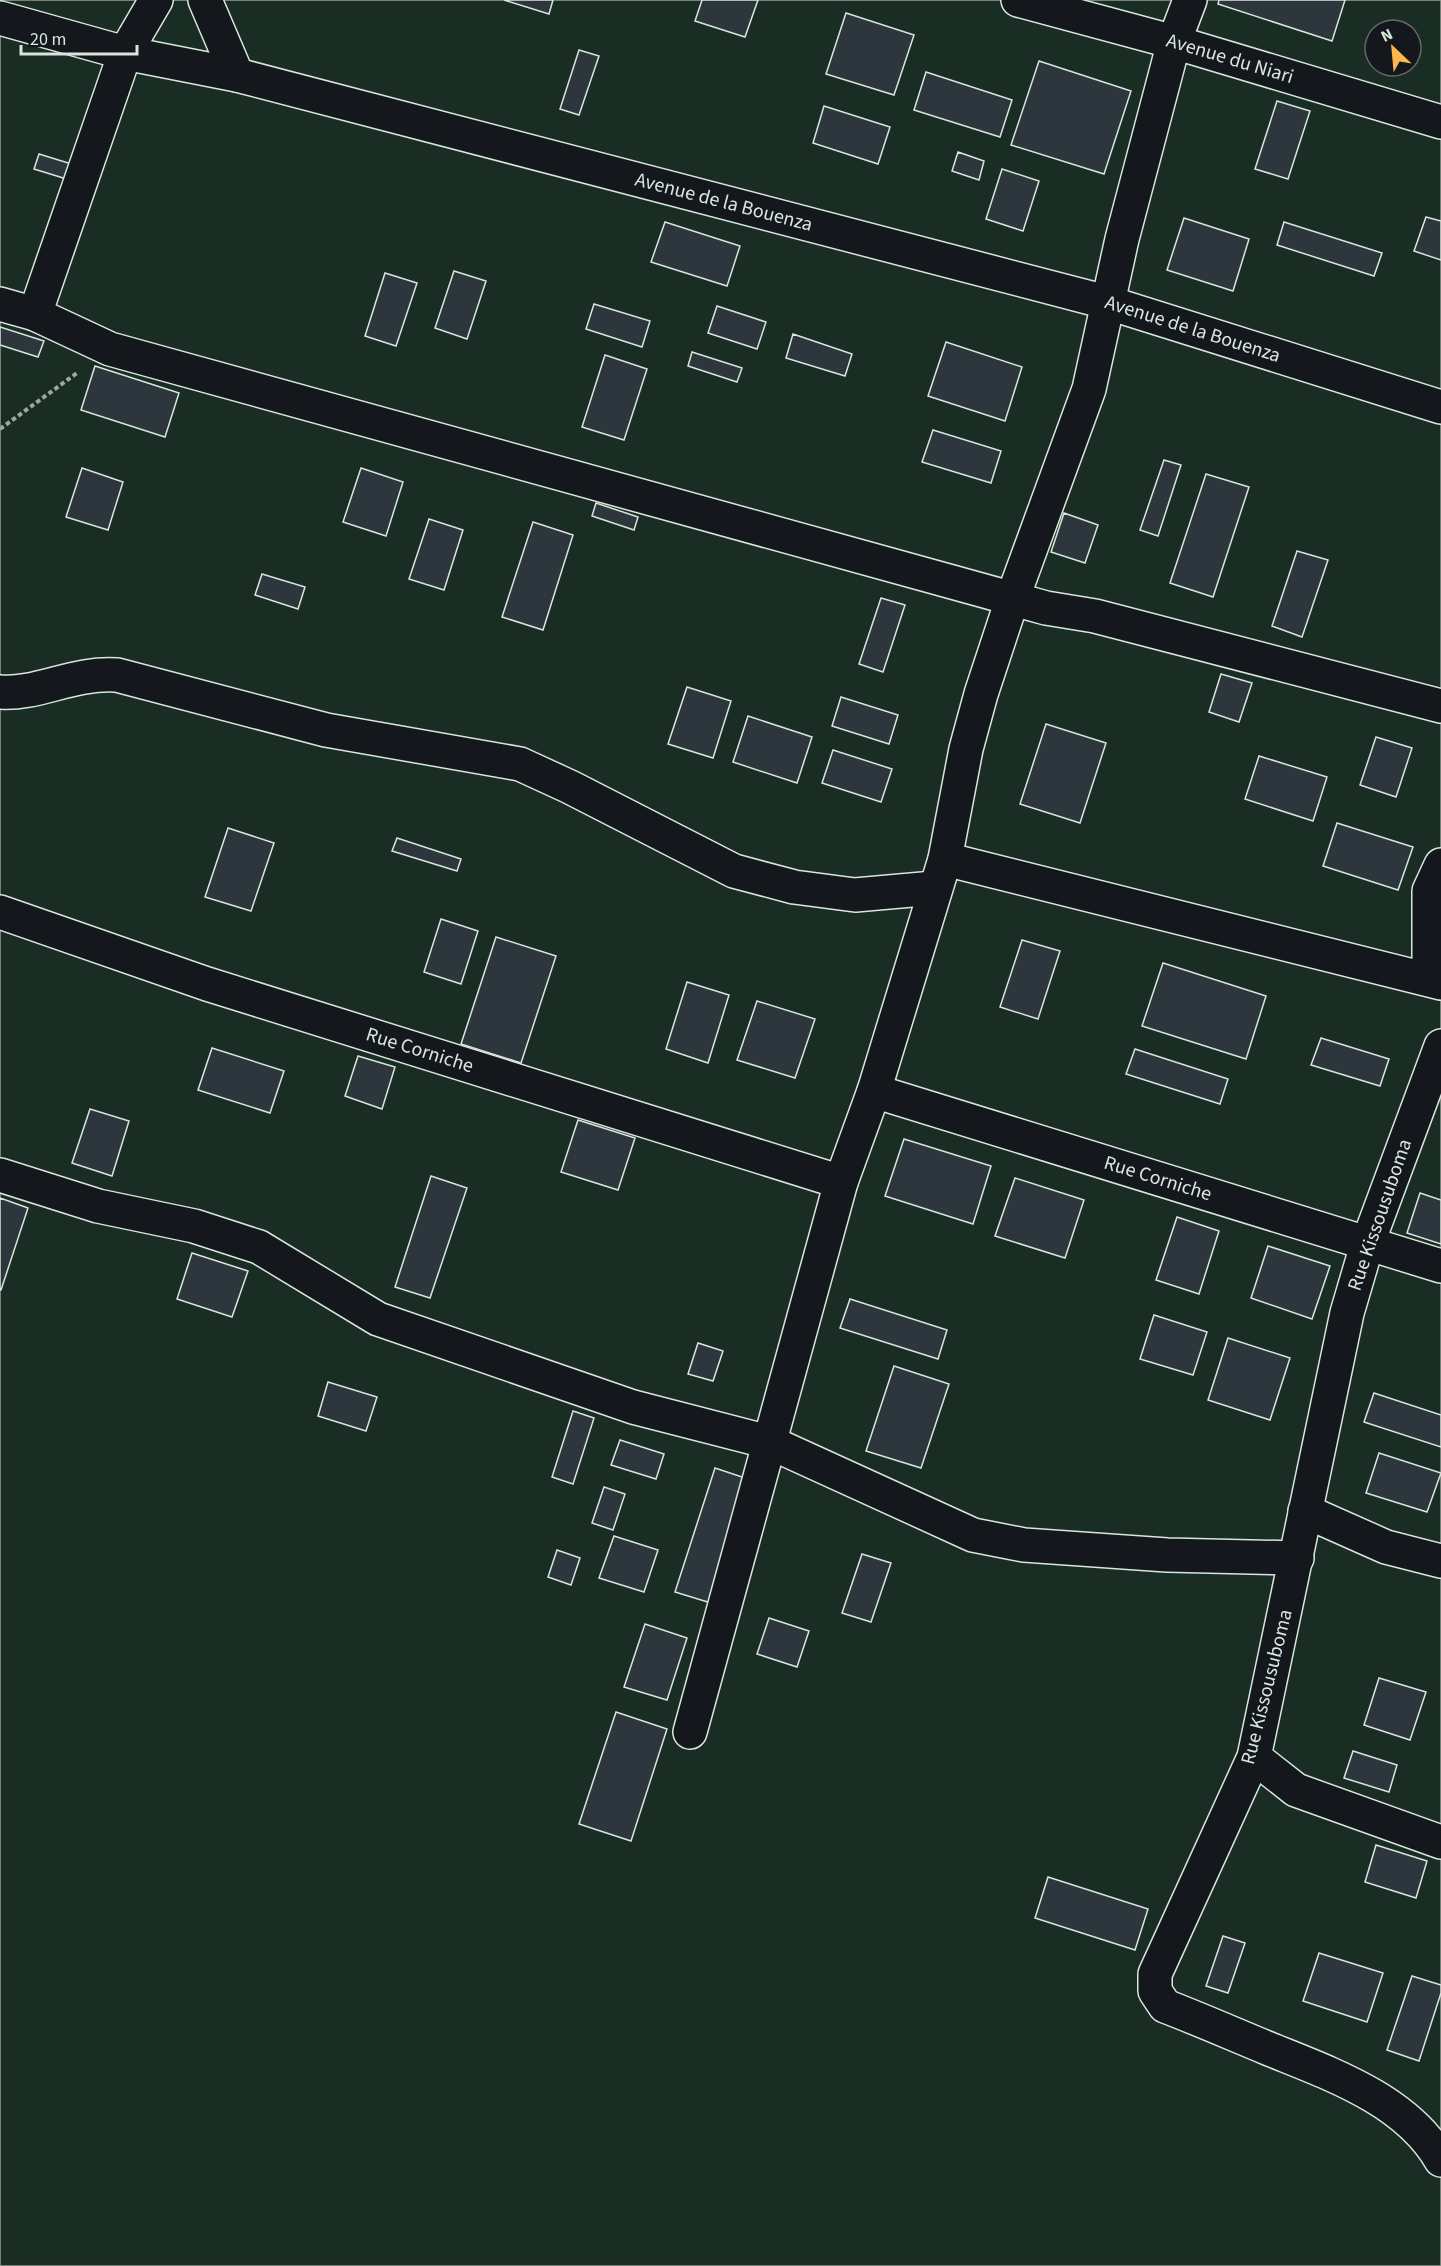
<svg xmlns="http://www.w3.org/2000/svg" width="1441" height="2266" viewBox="0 0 1441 2266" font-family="'Source Sans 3',sans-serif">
	<rect width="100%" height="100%" fill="#14181c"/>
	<path fill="#1a2d24" stroke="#939e99" stroke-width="1.5" fill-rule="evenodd" d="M 0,0 L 1441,0 L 1441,2266 L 0,2266 ZM 1375,30 L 1411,30 L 1411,66 L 1375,66 Z"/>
	<path fill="#2c363c" stroke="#d8e6dc" stroke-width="1.5" d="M 504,0 L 553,0 L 549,14 Z
		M 702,0 L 758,0 L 745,37 L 695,21 Z
		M 1219,0 L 1345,0 L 1332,41 L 1218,4 Z
		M 846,13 L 914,35 L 894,95 L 826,74 Z
		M 579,50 L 599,56 L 579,115 L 560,109 Z
		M 1039,61 L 1131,91 L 1104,174 L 1011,145 Z
		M 926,72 L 1012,100 L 1000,137 L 914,110 Z
		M 1277,101 L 1310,111 L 1288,179 L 1255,169 Z
		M 824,106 L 890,127 L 878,164 L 813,143 Z
		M 958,152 L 984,161 L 979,180 L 952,171 Z
		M 39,154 L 78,166 L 73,181 L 34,169 Z
		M 1002,169 L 1039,181 L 1023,231 L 986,219 Z
		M 1426,217 L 1441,221 L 1441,260 L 1414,251 Z
		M 1184,218 L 1249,239 L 1233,291 L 1167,270 Z
		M 665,222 L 740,246 L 727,286 L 651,262 Z
		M 1284,222 L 1382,253 L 1374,276 L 1277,245 Z
		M 454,271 L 486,281 L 467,339 L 435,328 Z
		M 385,273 L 417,283 L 396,346 L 365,336 Z
		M 594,304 L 650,321 L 642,347 L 586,329 Z
		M 717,306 L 766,322 L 757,349 L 708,333 Z
		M 0,327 L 44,341 L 38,357 L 0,345 Z
		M 793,334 L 852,354 L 845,376 L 786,358 Z
		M 946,342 L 1022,367 L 1005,421 L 928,396 Z
		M 692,352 L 742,368 L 737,382 L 688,366 Z
		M 605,355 L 647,369 L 624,440 L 582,427 Z
		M 95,366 L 179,393 L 165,437 L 81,410 Z
		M 933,430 L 1001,451 L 991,483 L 922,462 Z
		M 1164,460 L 1181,465 L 1158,536 L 1140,530 Z
		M 82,468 L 123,482 L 108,530 L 66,517 Z
		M 361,468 L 403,482 L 386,536 L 343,522 Z
		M 1206,474 L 1249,487 L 1213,597 L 1170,583 Z
		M 596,503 L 638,517 L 634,530 L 592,516 Z
		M 1064,513 L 1098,525 L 1085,563 L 1051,552 Z
		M 429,519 L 463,530 L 444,590 L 409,579 Z
		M 533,522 L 573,535 L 543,630 L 502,617 Z
		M 1297,551 L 1328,560 L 1302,637 L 1272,626 Z
		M 262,574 L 305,587 L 298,609 L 255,595 Z
		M 881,598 L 905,605 L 883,672 L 859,664 Z
		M 1221,674 L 1252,683 L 1239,722 L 1209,712 Z
		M 687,687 L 731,701 L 713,758 L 668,744 Z
		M 841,697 L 898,715 L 889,744 L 832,726 Z
		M 748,716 L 812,737 L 797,783 L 733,762 Z
		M 1046,724 L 1106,743 L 1080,823 L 1020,804 Z
		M 1376,737 L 1412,748 L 1396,797 L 1360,785 Z
		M 833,750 L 892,769 L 881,802 L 822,783 Z
		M 1259,756 L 1327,777 L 1313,821 L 1245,799 Z
		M 1337,823 L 1413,847 L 1398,890 L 1323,866 Z
		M 228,828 L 274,843 L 251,911 L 205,897 Z
		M 397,838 L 461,859 L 457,871 L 392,851 Z
		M 441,919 L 478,931 L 461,984 L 424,972 Z
		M 496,937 L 556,956 L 521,1063 L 461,1044 Z
		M 1022,940 L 1060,951 L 1038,1019 L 1000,1007 Z
		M 1163,963 L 1266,996 L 1246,1059 L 1142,1026 Z
		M 687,982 L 729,995 L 708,1063 L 666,1049 Z
		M 757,1001 L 815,1019 L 795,1078 L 737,1060 Z
		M 1321,1038 L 1389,1059 L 1380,1086 L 1311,1065 Z
		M 212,1048 L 284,1071 L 270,1113 L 198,1090 Z
		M 1135,1049 L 1228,1079 L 1220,1104 L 1126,1074 Z
		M 358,1056 L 395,1067 L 382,1109 L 345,1096 Z
		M 90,1109 L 129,1121 L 112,1176 L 72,1163 Z
		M 578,1120 L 635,1138 L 618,1190 L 561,1172 Z
		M 904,1139 L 991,1166 L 973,1224 L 885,1196 Z
		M 431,1176 L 467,1188 L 430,1298 L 395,1287 Z
		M 1015,1178 L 1084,1200 L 1065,1258 L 995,1236 Z
		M 1420,1193 L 1441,1200 L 1441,1244 L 1407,1233 Z
		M 0,1198 L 28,1208 L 1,1290 L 0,1290 Z
		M 1177,1217 L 1219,1231 L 1199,1294 L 1156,1280 Z
		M 1268,1246 L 1330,1266 L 1312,1319 L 1251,1298 Z
		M 192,1253 L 248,1271 L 232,1317 L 177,1299 Z
		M 850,1299 L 947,1330 L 938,1359 L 840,1328 Z
		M 1154,1315 L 1207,1332 L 1193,1375 L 1140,1359 Z
		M 1228,1338 L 1290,1358 L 1270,1420 L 1208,1400 Z
		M 698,1343 L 723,1351 L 713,1381 L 688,1374 Z
		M 894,1366 L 949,1384 L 921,1468 L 866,1451 Z
		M 328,1382 L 377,1397 L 366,1431 L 318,1416 Z
		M 1374,1393 L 1441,1415 L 1441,1447 L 1364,1422 Z
		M 573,1411 L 594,1418 L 573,1484 L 552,1477 Z
		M 620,1440 L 664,1454 L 656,1479 L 611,1465 Z
		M 1379,1453 L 1441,1473 L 1427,1512 L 1366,1493 Z
		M 715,1468 L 751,1480 L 711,1603 L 675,1592 Z
		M 604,1487 L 625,1494 L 613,1530 L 592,1523 Z
		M 614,1536 L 658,1550 L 644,1592 L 599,1578 Z
		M 557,1550 L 580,1558 L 571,1585 L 548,1577 Z
		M 862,1554 L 891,1563 L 871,1622 L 842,1613 Z
		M 769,1618 L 809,1631 L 797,1667 L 757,1654 Z
		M 645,1624 L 687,1638 L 667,1700 L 624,1687 Z
		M 1379,1678 L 1426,1692 L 1410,1740 L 1364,1725 Z
		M 616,1712 L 667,1729 L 631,1841 L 579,1824 Z
		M 1353,1751 L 1397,1765 L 1389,1792 L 1344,1778 Z
		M 1376,1845 L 1427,1861 L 1416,1898 L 1365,1882 Z
		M 1048,1877 L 1148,1909 L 1135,1950 L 1035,1918 Z
		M 1223,1936 L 1245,1943 L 1228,1993 L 1206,1986 Z
		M 1319,1953 L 1383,1973 L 1367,2022 L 1303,2001 Z
		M 1412,1976 L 1441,1985 L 1441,1993 L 1419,2061 L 1387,2050 Z"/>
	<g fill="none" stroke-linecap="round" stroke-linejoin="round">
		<defs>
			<g id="street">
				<path d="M 205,0 L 237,75"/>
				<path id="s1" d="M 1018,0 L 1174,42 L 1441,122"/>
				<path id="s2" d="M 0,18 L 125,53 L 237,75 L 1106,302 L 1441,407"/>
				<path d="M 0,304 L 35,314 L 110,349 L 1046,608 L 1095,616 L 1441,706"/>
				<path d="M 35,314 L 125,53 L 156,0"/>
				<path d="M 0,692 C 38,695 73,672 117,675 L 326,730 L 520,764 L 570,787 L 734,871 L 794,887 L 855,895 L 934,888"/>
				<path d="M 945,859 L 1441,983"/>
				<path id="s3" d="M 0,912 L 207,984 L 841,1182"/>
				<path d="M 1429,979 L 1429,891 L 1441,865"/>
				<path d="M 1441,1046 L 1367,1245 L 1347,1313 L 1254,1757 L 1155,1974 L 1155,1991 L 1165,2006 C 1199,2019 1233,2034 1267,2048 C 1328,2073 1406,2099 1441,2160"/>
				<path id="s4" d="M 874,1091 L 1441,1266"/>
				<path d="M 0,1175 L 98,1206 L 194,1226 L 259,1247 L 378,1319 L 633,1407 L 769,1442 L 973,1535 L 1024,1545 L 1167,1555 L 1297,1558"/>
				<path d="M 1305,1511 L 1386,1547 L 1441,1561"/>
				<path d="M 690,1732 L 841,1182 L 874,1091 L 945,859 L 966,749 L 981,694 L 1013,597 L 1089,389 L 1122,239 L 1174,42 L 1190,0"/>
				<path d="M 1254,1757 L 1296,1790 L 1441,1842"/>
			</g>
		</defs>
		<use href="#street" stroke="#d8e6dc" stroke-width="36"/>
		<path stroke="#9da8a2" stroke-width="4" stroke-dasharray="4.5 3" stroke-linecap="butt" d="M 0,429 L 77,373"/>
		<use href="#street" stroke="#14181c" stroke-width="33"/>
	</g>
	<g text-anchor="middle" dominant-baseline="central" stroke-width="4.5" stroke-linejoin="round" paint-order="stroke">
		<g font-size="20" fill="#d8e6dc" stroke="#14181c">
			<text stroke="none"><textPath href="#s1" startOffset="220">Avenue du Niari</textPath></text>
			<text stroke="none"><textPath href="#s2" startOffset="747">Avenue de la Bouenza</textPath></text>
			<text stroke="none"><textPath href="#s2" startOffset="1233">Avenue de la Bouenza</textPath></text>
			<text stroke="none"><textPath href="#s3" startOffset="442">Rue Corniche</textPath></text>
			<text stroke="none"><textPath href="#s4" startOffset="297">Rue Corniche</textPath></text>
			<text transform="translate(1380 1215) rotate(-71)">Rue Kissousuboma</text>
			<text transform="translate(1267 1687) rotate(-76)">Rue Kissousuboma</text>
		</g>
	</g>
	<g transform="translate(1393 48) rotate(334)"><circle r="28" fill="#14181c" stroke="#626a69" stroke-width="1.5"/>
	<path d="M0-4.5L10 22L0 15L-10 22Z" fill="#ffb74d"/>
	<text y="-9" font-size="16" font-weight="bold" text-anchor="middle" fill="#d8e6dc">N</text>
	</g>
	<path d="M21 45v9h116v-9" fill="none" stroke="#d8e6dc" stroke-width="3"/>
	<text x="30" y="45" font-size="18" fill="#d8e6dc" stroke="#14181c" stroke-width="4.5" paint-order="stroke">20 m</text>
</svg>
